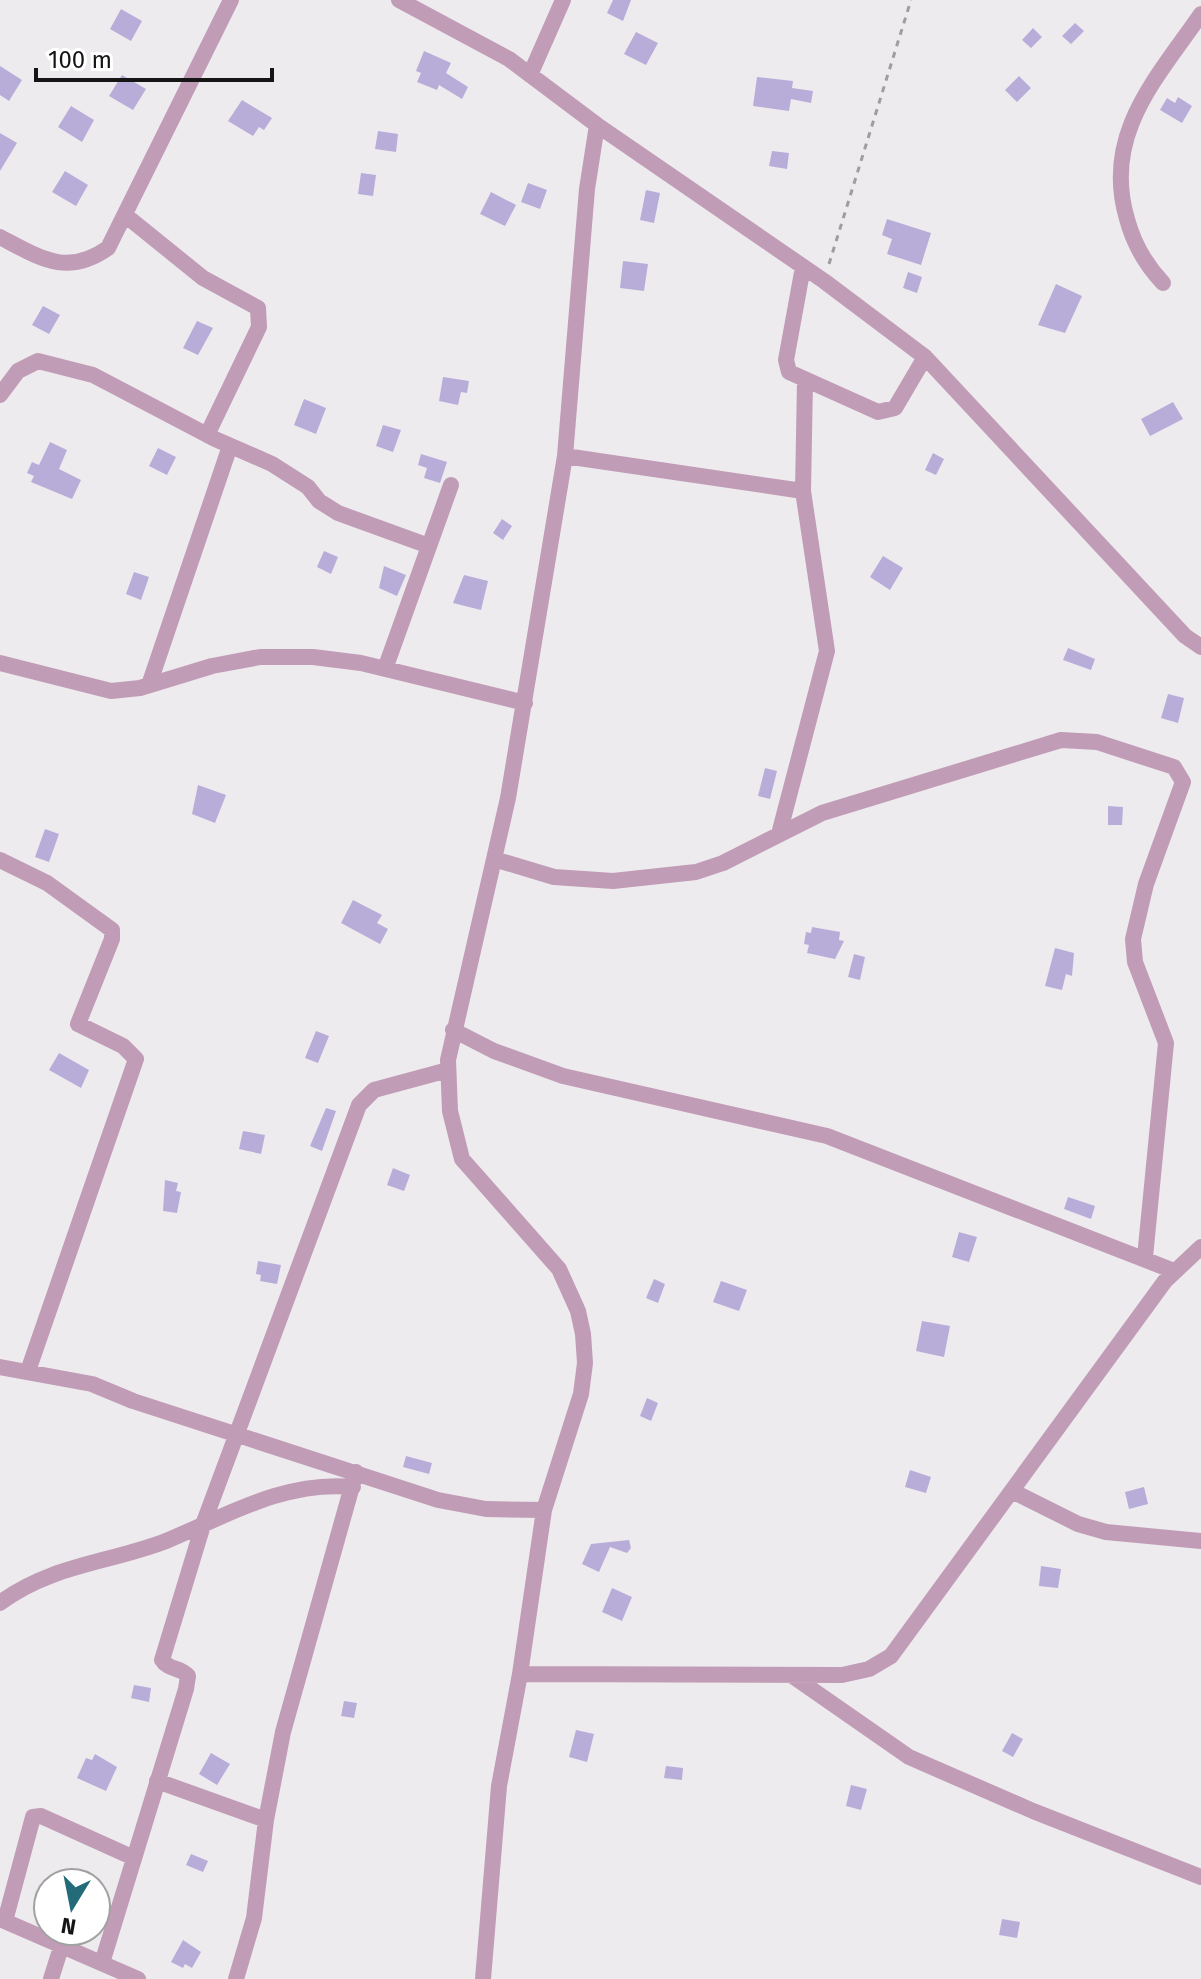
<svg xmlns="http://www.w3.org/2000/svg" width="1201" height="1979" viewBox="0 0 1201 1979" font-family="'Fira Sans',sans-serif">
	<rect width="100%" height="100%" fill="#eeebef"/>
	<path fill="#b8add9" d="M 613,0 L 631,0 L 623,21 L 607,13 Z
		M 121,9 L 142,21 L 131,41 L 110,29 Z
		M 1075,23 L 1084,31 L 1071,44 L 1062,36 Z
		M 1033,28 L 1042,37 L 1031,48 L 1022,40 Z
		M 636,32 L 658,43 L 646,65 L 624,54 Z
		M 424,51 L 451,63 L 446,73 L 468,87 L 462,99 L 439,85 L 437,90 L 417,82 L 421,73 L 416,71 Z
		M 0,66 L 22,80 L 9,101 L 0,95 Z
		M 122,75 L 146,89 L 133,110 L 109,96 Z
		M 1019,76 L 1031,88 L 1017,102 L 1005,90 Z
		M 757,77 L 793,81 L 792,88 L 813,91 L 811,103 L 791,99 L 789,111 L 753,106 Z
		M 1178,97 L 1192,106 L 1182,123 L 1160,110 L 1167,98 L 1175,103 Z
		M 242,100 L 272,118 L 264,130 L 259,127 L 253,136 L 228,121 Z
		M 71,106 L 94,120 L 82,142 L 58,127 Z
		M 378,131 L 398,134 L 396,152 L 375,149 Z
		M 0,133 L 17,143 L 0,171 Z
		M 772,151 L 789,153 L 787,169 L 769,166 Z
		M 65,171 L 88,185 L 76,206 L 52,192 Z
		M 361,173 L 376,175 L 373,196 L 358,194 Z
		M 528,183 L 547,190 L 540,209 L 521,202 Z
		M 646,190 L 660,193 L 654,223 L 640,220 Z
		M 491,192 L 516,205 L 505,226 L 480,214 Z
		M 887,219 L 931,233 L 921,265 L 887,254 L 892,239 L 882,235 Z
		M 623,261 L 648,264 L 644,291 L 620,288 Z
		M 908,272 L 922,277 L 917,293 L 903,288 Z
		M 1056,284 L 1082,296 L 1065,333 L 1038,325 Z
		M 43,306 L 60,315 L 49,334 L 32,325 Z
		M 197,321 L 213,328 L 198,355 L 183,348 Z
		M 443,377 L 469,381 L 467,393 L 461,392 L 458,405 L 439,401 Z
		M 304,399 L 326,408 L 316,434 L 294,425 Z
		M 1173,402 L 1183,419 L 1150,436 L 1141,419 Z
		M 383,425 L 401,430 L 393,452 L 376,446 Z
		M 50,442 L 67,450 L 59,469 L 81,480 L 72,499 L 31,482 L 34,476 L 27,473 L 32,462 L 39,465 Z
		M 158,448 L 176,457 L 167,475 L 149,466 Z
		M 933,453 L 944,459 L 936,475 L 925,470 Z
		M 421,454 L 447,462 L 440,483 L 424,478 L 427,468 L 418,465 Z
		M 502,519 L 512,526 L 503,540 L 493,533 Z
		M 324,551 L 338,557 L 331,574 L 317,567 Z
		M 883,556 L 903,568 L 890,590 L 870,577 Z
		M 384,566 L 406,575 L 397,596 L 379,588 Z
		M 134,572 L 149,577 L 141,600 L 126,594 Z
		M 464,575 L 488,581 L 481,610 L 453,603 Z
		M 1068,648 L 1095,659 L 1091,670 L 1063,660 Z
		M 1168,694 L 1184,698 L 1178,723 L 1161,718 Z
		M 765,768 L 777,771 L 770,799 L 758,796 Z
		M 198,785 L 226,795 L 215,823 L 192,814 Z
		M 1108,806 L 1123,807 L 1122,825 L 1108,825 Z
		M 45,829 L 59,834 L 49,862 L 35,857 Z
		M 353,900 L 382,915 L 377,923 L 388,929 L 380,944 L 341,923 Z
		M 812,927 L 840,932 L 839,940 L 844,941 L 835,959 L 807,953 L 809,945 L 804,944 L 806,932 L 811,933 Z
		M 1055,948 L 1074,953 L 1072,976 L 1066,974 L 1062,990 L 1045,986 Z
		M 854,954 L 865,957 L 860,980 L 848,977 Z
		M 316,1031 L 329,1036 L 318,1063 L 305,1058 Z
		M 59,1053 L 89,1070 L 81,1088 L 49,1070 Z
		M 326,1108 L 336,1111 L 322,1151 L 310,1146 Z
		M 243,1131 L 265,1135 L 261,1154 L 239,1149 Z
		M 393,1168 L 410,1175 L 404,1191 L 387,1185 Z
		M 165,1180 L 178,1183 L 176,1191 L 181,1192 L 177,1213 L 163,1211 Z
		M 1068,1197 L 1095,1206 L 1091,1219 L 1064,1209 Z
		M 959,1232 L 977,1237 L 969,1262 L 952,1257 Z
		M 258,1261 L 281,1265 L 277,1284 L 260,1281 L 261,1275 L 256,1274 Z
		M 654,1279 L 665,1284 L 658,1303 L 646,1298 Z
		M 721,1281 L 747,1290 L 739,1311 L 713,1302 Z
		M 922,1321 L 950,1326 L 944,1357 L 916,1351 Z
		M 647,1398 L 658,1403 L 651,1421 L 640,1416 Z
		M 406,1456 L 432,1463 L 429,1474 L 403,1467 Z
		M 910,1470 L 931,1477 L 926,1493 L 905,1487 Z
		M 1144,1487 L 1148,1504 L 1129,1509 L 1125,1492 Z
		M 629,1540 L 631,1548 L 627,1553 L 610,1547 L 599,1572 L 582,1564 L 591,1544 Z
		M 1041,1566 L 1061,1569 L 1058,1588 L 1039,1586 Z
		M 612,1588 L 632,1597 L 622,1621 L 602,1612 Z
		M 134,1685 L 151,1688 L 149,1702 L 131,1698 Z
		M 344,1701 L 357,1703 L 354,1718 L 341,1716 Z
		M 576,1730 L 594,1734 L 587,1762 L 569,1757 Z
		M 1012,1733 L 1023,1739 L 1013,1757 L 1002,1751 Z
		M 211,1753 L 230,1764 L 217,1785 L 199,1774 Z
		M 95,1754 L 117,1767 L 106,1791 L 77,1778 L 86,1758 L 92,1760 Z
		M 666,1766 L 683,1768 L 682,1780 L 664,1778 Z
		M 851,1785 L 867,1789 L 861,1810 L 846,1806 Z
		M 191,1854 L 208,1861 L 203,1872 L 186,1865 Z
		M 1002,1919 L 1020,1922 L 1017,1938 L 999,1935 Z
		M 183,1940 L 201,1952 L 192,1968 L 185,1964 L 183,1968 L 171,1962 Z"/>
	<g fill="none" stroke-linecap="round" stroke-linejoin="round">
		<path stroke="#a09da0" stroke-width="3" stroke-dasharray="6 6" stroke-linecap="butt" d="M 829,264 L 911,0"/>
		<path stroke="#c19cb6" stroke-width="16" d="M 399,0 L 509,59 L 597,125 L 587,189 L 565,456 L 508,798 L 448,1060 L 450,1111 L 462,1159 L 559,1269 L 578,1311 L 583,1334 L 585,1363 L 581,1394 L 544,1510 L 520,1674 L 842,1675 L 869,1669 L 891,1656 L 1165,1281 L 1201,1247
			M 530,75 L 563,0
			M 597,125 L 824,281 L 925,357 L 1185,636 L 1201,647
			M 125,215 L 203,278 L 258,308 L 259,327 L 207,435
			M 0,237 C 40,258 67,277 108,248 L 231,0
			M 803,267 L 786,360 L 789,372 L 878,412 L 895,408 L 925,357
			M 1163,283 C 1145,264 1134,245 1127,219 C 1102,135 1156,79 1201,14
			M 0,395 L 18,371 L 38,361 L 93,375 L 215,439 L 272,464 L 308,487 L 319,501 L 338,513 L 429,546
			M 565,456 L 803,491
			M 0,663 L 111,691 L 140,688 L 212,666 L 260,657 L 313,657 L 361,663 L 525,703
			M 385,669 L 451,485
			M 149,685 L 230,446
			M 779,834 L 827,651 L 803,491 L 805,381
			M 494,859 L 554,877 L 613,881 L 696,872 L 723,863 L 822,813 L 1061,740 L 1097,742 L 1174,767 L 1183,782 L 1146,884 L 1133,939 L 1135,962 L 1166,1043 L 1145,1257
			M 0,860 L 47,883 L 112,930 L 112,939 L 78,1024 L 123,1046 L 136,1059 L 28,1371
			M 453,1030 L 494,1051 L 563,1076 L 827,1136 L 1174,1271
			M 0,1367 L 92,1384 L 133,1401 L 438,1500 L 486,1509 L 544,1510
			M 1012,1491 L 1078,1524 L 1106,1532 L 1201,1541
			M 0,1603 C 50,1565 109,1563 166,1541 C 226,1516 285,1480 353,1487
			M 794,1677 L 909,1757 L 1033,1811 L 1201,1877
			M 157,1781 L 266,1820
			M 0,1919 L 138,1979
			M 5,1921 L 33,1817 L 41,1816 L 134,1858
			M 102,1963 L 186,1689 L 188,1676 C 181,1667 168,1670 162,1660 L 204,1522 L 359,1105 L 374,1090 L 448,1070
			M 51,1979 L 62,1944
			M 236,1979 L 254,1918 L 266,1820 L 283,1732 L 356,1472
			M 483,1979 L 499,1786 L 520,1674"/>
	</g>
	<g transform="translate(72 1907) rotate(190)"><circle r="38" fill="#ffffff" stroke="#a2a1a2" stroke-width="2"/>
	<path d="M0-6L14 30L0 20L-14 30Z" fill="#246b79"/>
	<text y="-12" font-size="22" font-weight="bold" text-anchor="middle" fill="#161516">N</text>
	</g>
	<path d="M36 68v12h236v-12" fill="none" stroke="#161516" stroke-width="4"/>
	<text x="48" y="68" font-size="24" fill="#161516" stroke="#ffffff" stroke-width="6" paint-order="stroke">100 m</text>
</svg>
